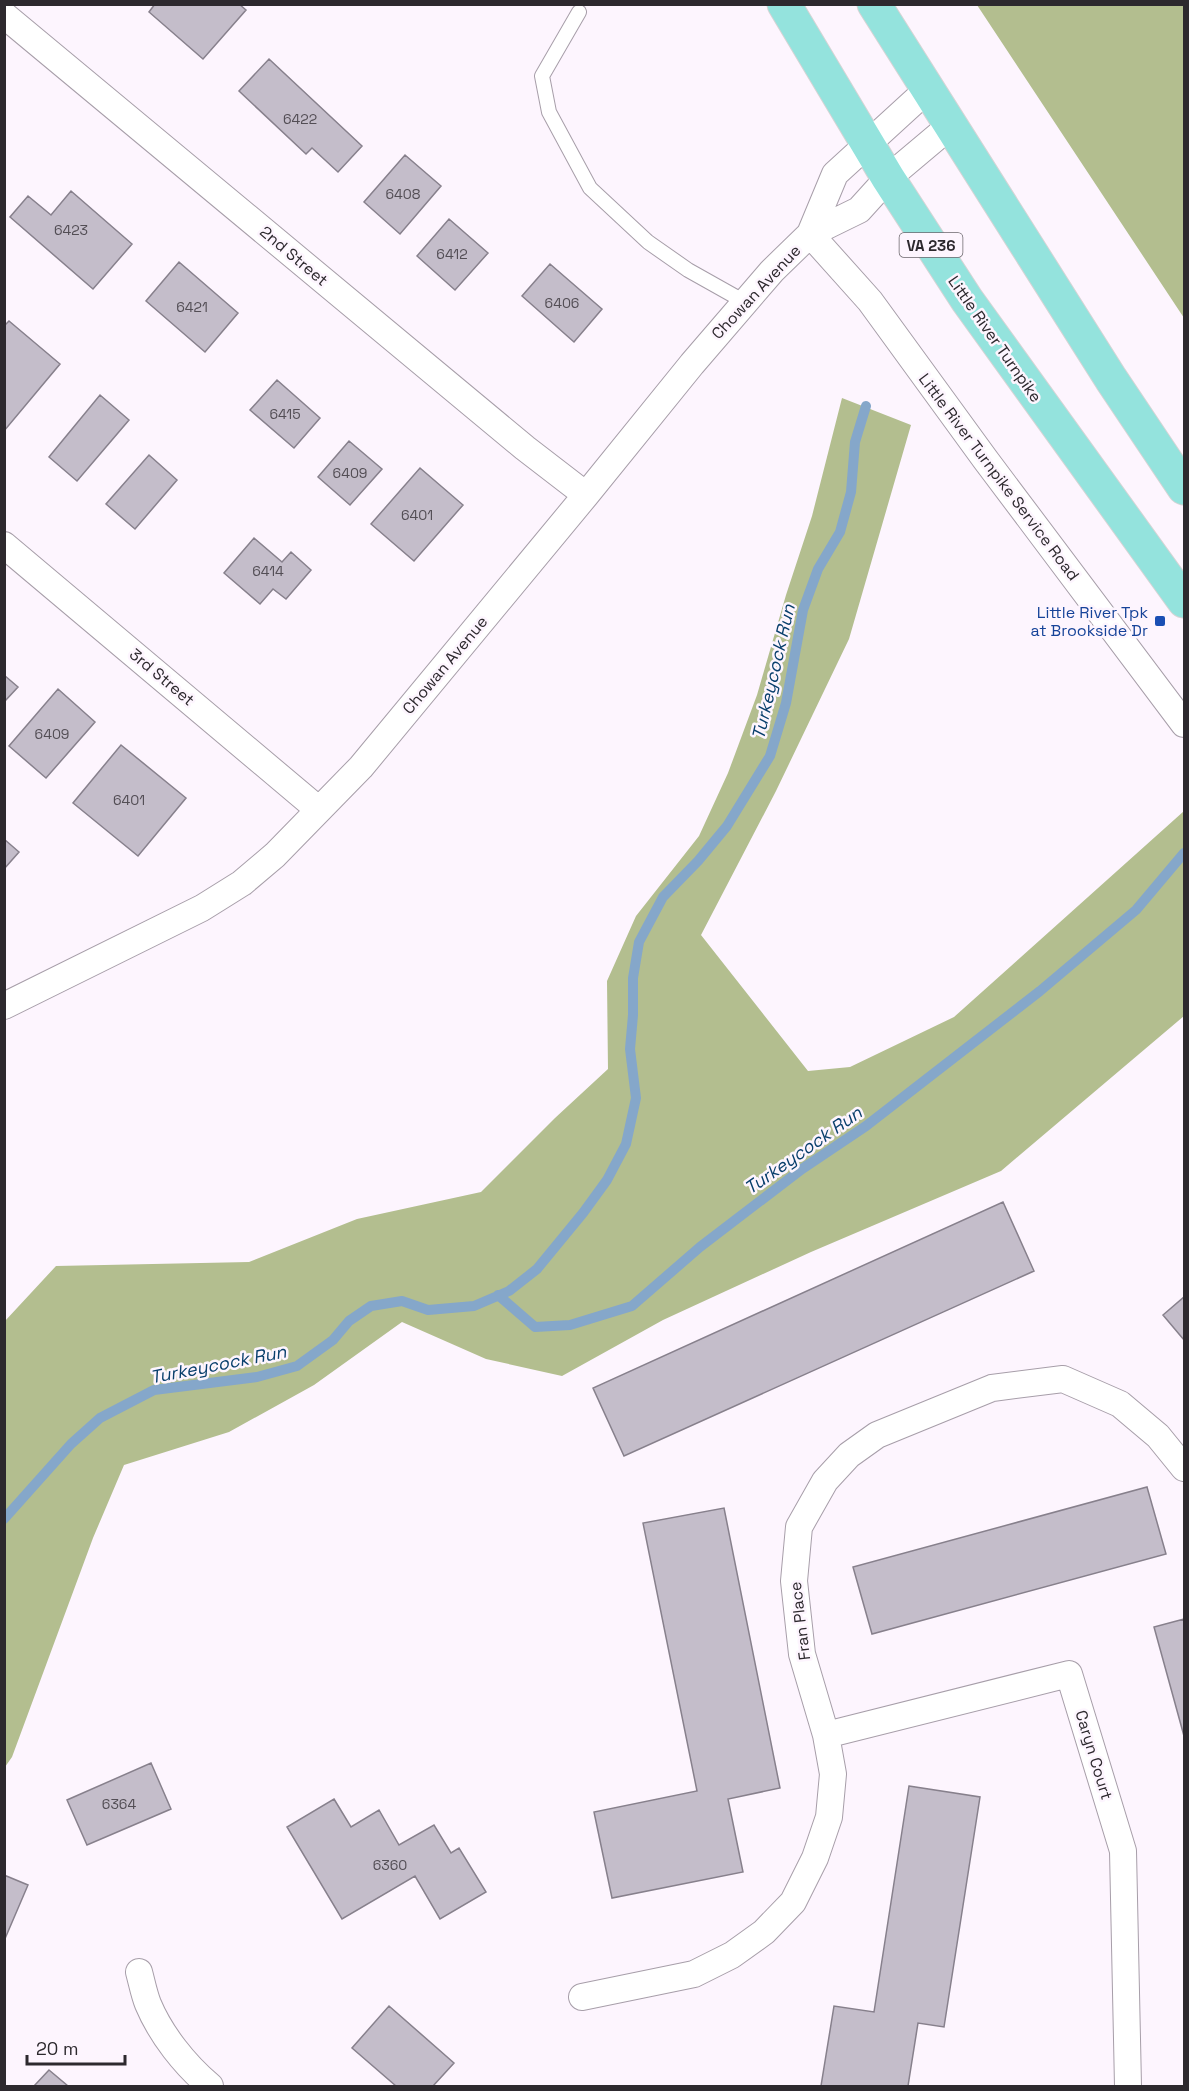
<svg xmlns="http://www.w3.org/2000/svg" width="1189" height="2091" viewBox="0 0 1189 2091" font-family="'Space Grotesk',sans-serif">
	<rect width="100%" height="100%" fill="#fdf5fe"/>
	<path fill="#b3be8f" d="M 977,5 L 1184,5 L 1184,318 Z
		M 842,398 L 911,425 L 849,639 L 776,791 L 701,935 L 808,1071 L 850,1067 L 954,1017 L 1184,811 L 1184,1016 L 1001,1171 L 811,1252 L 663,1320 L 562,1376 L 486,1359 L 402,1322 L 314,1385 L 229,1432 L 124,1465 L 93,1538 L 12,1757 L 5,1767 L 5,1321 L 56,1266 L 249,1262 L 357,1219 L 481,1192 L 555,1118 L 608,1069 L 607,981 L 636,916 L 699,836 L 728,773 L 757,695 L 786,595 L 812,516 Z"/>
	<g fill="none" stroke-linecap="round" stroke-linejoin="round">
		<path stroke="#85a7ca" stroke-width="10" d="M 498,1295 L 535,1327 L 570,1325 L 632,1306 L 700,1247 L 802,1169 L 866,1126 L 1040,991 L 1136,910 L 1184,853
			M 4,1519 L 71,1444 L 100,1418 L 154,1390 L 257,1377 L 297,1366 L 333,1340 L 349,1321 L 371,1306 L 402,1301 L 428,1310 L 474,1306 L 509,1291 L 537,1269 L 583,1213 L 607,1180 L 626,1144 L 636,1098 L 630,1049 L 633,1015 L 633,978 L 639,942 L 663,897 L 698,861 L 727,826 L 770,756 L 786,703 L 803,610 L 818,569 L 840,532 L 851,492 L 855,442 L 866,406"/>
	</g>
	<path fill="#c4bdca" stroke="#87808c" stroke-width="1.5" d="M 155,4 L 239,4 L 246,10 L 203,59 L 149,12 Z
		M 269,59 L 362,146 L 338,172 L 312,148 L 306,154 L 239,91 Z
		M 405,155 L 441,186 L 400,234 L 364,202 Z
		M 71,191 L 132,244 L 93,289 L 10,217 L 28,196 L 51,215 Z
		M 449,219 L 488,253 L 455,290 L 417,256 Z
		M 179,262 L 238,313 L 205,352 L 146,301 Z
		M 550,264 L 602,309 L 574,342 L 522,296 Z
		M 9,321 L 60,364 L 4,431 L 4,326 Z
		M 277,380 L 320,418 L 294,448 L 250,410 Z
		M 100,395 L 129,420 L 77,481 L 49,457 Z
		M 349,441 L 382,469 L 350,505 L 318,477 Z
		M 149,455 L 177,480 L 135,529 L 106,504 Z
		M 420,468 L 463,505 L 414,561 L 371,524 Z
		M 254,538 L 282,562 L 291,552 L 311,570 L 286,599 L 273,589 L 260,604 L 224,573 Z
		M 4,675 L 18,687 L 4,702 Z
		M 58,689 L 95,722 L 46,778 L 9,746 Z
		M 121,745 L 186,798 L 138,856 L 73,803 Z
		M 4,839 L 19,852 L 4,869 Z
		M 1003,1202 L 1034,1271 L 624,1456 L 593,1388 Z
		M 1184,1297 L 1184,1340 L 1163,1315 Z
		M 1147,1487 L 1166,1554 L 872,1634 L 853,1567 Z
		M 724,1508 L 780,1788 L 728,1799 L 743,1872 L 612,1898 L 594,1812 L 697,1791 L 643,1523 Z
		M 1184,1619 L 1184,1736 L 1154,1627 Z
		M 151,1763 L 171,1809 L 87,1845 L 67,1800 Z
		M 909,1786 L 980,1797 L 944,2027 L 918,2023 L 908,2086 L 821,2086 L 834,2006 L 874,2012 Z
		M 334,1799 L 351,1827 L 379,1810 L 399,1845 L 434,1825 L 451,1853 L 459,1848 L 486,1892 L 440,1919 L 415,1876 L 342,1919 L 287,1827 Z
		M 4,1875 L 28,1885 L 4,1941 Z
		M 389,2006 L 454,2063 L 433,2086 L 396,2086 L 352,2048 Z
		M 49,2070 L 68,2086 L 34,2086 Z"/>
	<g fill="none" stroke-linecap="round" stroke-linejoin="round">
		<defs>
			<path id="service" d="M 579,12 L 542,76 L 549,112 L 590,188 L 648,242 L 688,270 L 745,302"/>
			<path id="minor" d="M 4,15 L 525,448 L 586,495
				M 810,234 L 870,301 L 985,459 L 1184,724
				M 810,234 L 835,174 L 928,89
				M 4,545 L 319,810
				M 4,1006 L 202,908 L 242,883 L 275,855 L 361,767 L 586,495 L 692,364 L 772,271 L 810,234 L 859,210 L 888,178 L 951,125
				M 826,1735 L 1069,1674 L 1123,1851 L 1128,2086
				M 139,1972 C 142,1983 144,1994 148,2004 C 161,2035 185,2065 210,2086
				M 582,1997 L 694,1974 L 732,1955 L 764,1932 L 793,1902 L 815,1858 L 829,1817 L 833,1774 L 826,1735 L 802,1654 L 794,1581 L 799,1527 L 825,1481 L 849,1455 L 877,1435 L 992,1388 L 1063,1379 L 1120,1404 L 1158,1436 L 1184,1468"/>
			<path id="primary" d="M 784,4 L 888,178 L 967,300 L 1184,601
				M 874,4 L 1111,379 L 1184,488"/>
		</defs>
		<use href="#service" stroke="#a79ea9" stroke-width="16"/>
		<use href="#minor" stroke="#a79ea9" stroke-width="28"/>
		<use href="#primary" stroke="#d5d4d5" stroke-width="35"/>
		<use href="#service" stroke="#fff" stroke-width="14"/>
		<use href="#minor" stroke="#fff" stroke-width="26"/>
		<use href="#primary" stroke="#94e3dd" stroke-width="33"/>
	</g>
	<rect fill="#1a4fb4" stroke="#fdf5fe" stroke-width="2" x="1154" y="615" width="12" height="12" rx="3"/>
	<g text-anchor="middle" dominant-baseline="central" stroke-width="5" stroke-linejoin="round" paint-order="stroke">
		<g font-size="14" fill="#534e55">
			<text x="300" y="119">6422</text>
			<text x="403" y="194">6408</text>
			<text x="71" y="230">6423</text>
			<text x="452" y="254">6412</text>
			<text x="562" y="303">6406</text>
			<text x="192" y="307">6421</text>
			<text x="285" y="414">6415</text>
			<text x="350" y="473">6409</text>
			<text x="417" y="515">6401</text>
			<text x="268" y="571">6414</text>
			<text x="52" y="734">6409</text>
			<text x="129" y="800">6401</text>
			<text x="119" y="1804">6364</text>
			<text x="390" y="1865">6360</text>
		</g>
		<rect fill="#fdf5fe" stroke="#6b666c" stroke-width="1.5" x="899.5" y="233" width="63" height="24" rx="4.5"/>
		<g font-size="15" font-weight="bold" fill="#2d292e">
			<text x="931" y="245">VA 236</text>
		</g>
		<g font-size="16" fill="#2d292e" stroke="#fdf5fe">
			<text transform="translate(294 256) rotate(40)">2nd Street</text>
			<text transform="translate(756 292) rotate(-47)">Chowan Avenue</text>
			<text transform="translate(995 339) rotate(55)">Little River Turnpike</text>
			<text transform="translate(999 477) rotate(53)">Little River Turnpike Service Road</text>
			<text transform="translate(445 665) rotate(-50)">Chowan Avenue</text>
			<text transform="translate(162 677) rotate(40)">3rd Street</text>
			<text transform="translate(800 1621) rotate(-97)">Fran Place</text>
			<text transform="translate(1094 1755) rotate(73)">Caryn Court</text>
		</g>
		<g font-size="16" fill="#164399" stroke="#fdf5fe" text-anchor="end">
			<text x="1148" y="612">Little River Tpk<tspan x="1148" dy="18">at Brookside Dr</tspan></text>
		</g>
		<g font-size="18" font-style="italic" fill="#093f6c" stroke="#fdf5fe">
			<text transform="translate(773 672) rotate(-77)">Turkeycock Run</text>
			<text transform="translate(803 1150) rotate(-35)">Turkeycock Run</text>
			<text transform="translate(218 1364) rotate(-11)">Turkeycock Run</text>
		</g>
	</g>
	<rect width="1189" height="2091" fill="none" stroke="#2d292e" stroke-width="12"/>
	<path d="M27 2055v9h98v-9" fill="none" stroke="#2d292e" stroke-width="3"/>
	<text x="36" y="2055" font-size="18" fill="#2d292e" stroke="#fdf5fe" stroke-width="4.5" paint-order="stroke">20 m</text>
</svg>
